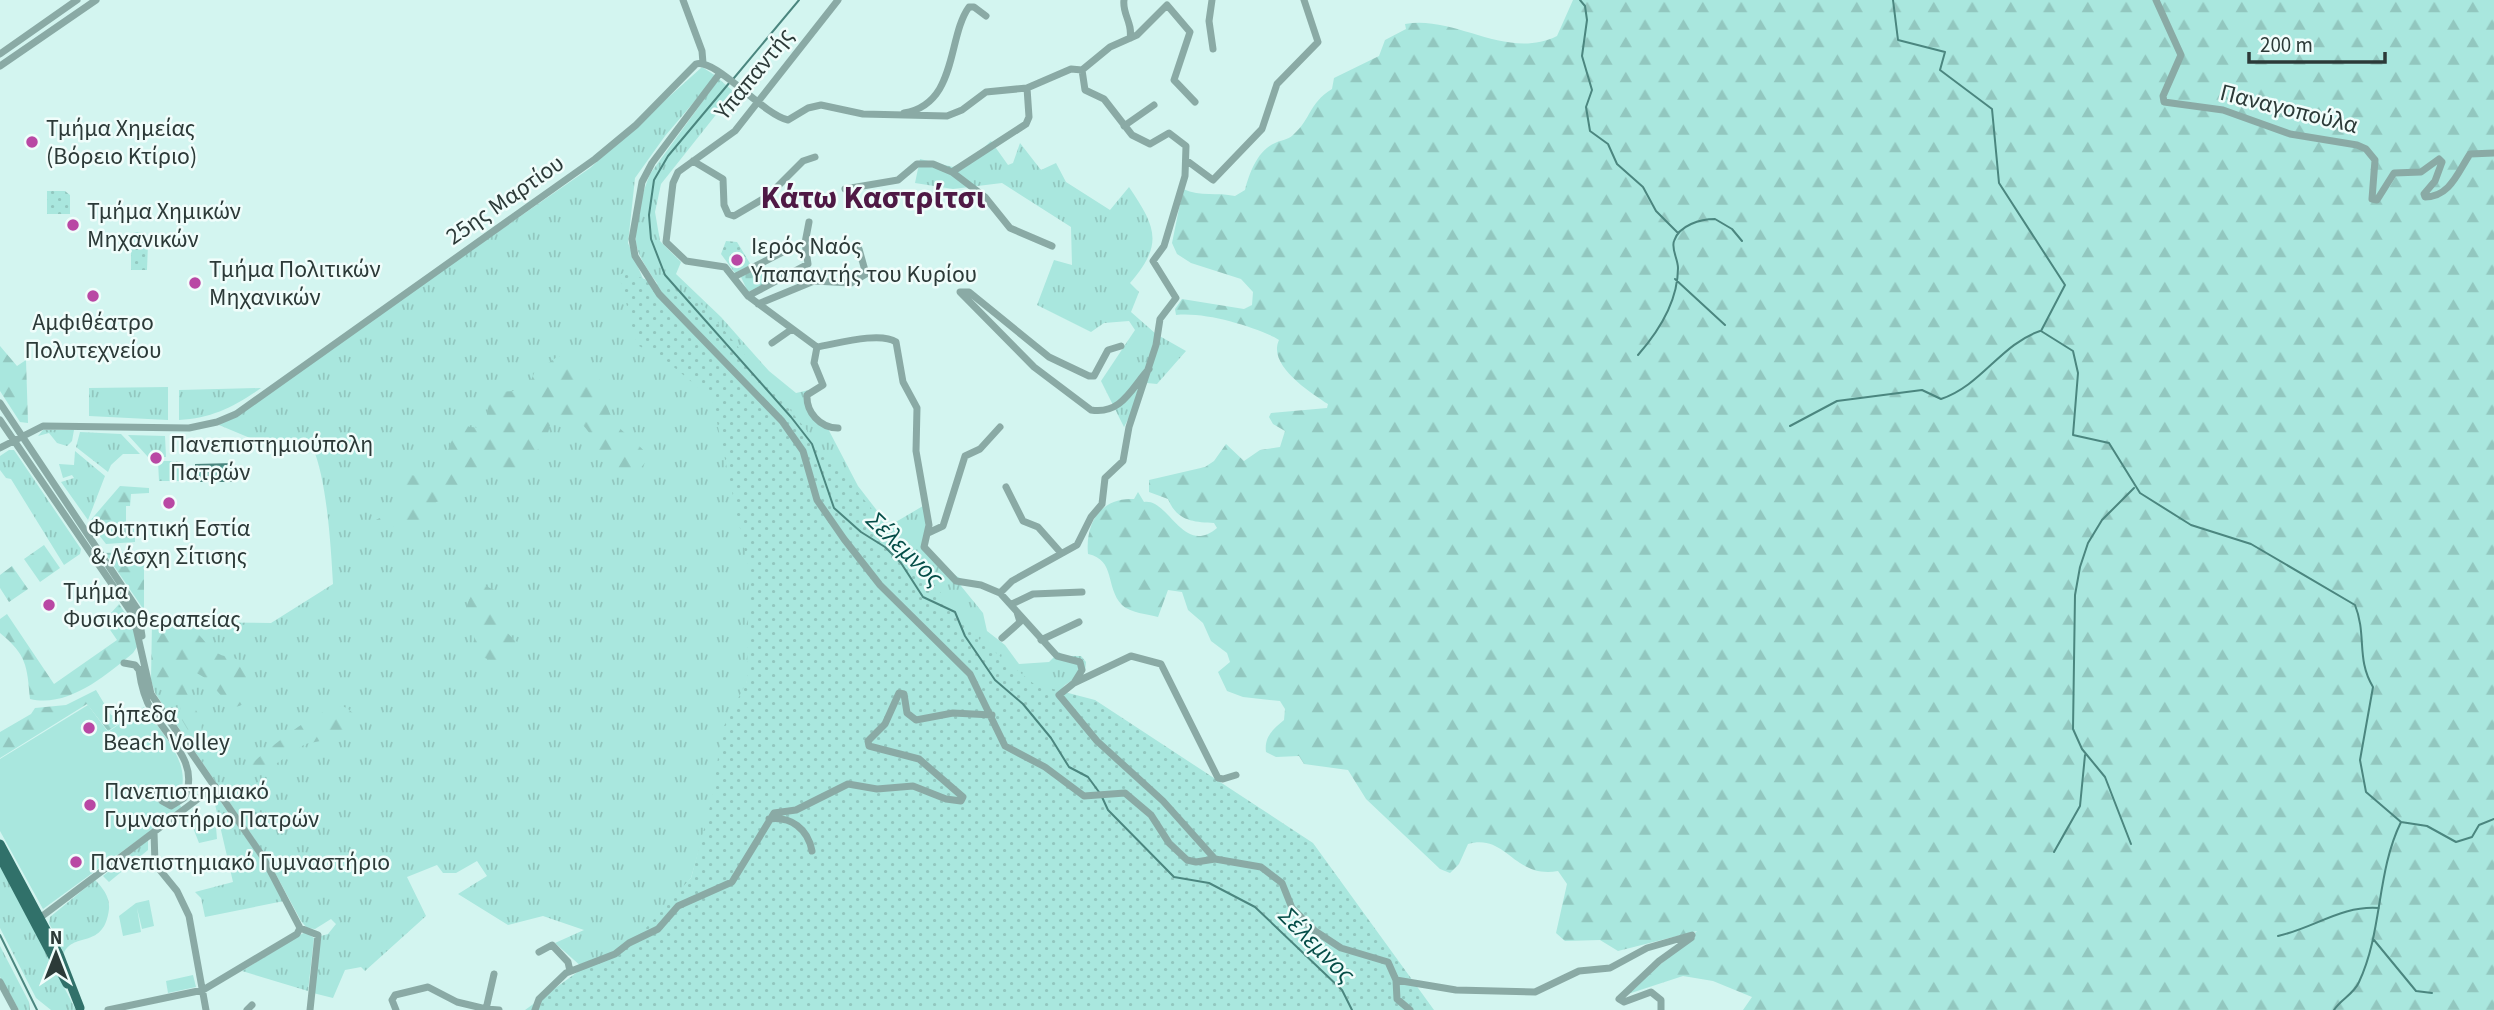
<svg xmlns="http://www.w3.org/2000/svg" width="2494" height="1010" viewBox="0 0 2494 1010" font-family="'Source Sans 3',sans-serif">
	<defs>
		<pattern id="grass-tufts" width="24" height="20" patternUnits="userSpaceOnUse" patternTransform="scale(1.75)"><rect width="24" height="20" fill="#a9e7de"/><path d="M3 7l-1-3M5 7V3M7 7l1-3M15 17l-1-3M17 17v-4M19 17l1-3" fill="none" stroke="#92c7bf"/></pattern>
		<pattern id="forest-firs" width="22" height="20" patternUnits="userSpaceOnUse" patternTransform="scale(1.75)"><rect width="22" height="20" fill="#a9e7de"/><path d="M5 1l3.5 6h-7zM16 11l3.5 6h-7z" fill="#92c7bf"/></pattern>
		<pattern id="cemetery-stones" width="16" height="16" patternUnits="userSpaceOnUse" patternTransform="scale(1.75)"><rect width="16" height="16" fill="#a9e7de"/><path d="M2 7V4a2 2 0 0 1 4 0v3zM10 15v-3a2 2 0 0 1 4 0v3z" fill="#92c7bf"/></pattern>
		<pattern id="park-dots" width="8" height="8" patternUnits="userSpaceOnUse" patternTransform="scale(1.75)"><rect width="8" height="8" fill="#a9e7de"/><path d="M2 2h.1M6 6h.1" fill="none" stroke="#92c7bf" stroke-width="1.8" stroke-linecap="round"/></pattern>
		<pattern id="water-waves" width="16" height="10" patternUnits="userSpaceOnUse" patternTransform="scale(1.75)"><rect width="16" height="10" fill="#58a69d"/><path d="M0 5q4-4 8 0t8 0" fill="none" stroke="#498881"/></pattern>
	</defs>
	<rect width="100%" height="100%" fill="#d3f5f0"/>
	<path fill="url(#grass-tufts)" d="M 702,67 L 716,76 L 665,136 L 635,178 L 628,243 L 646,286 L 764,407 L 759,639 L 691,878 L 638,941 L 583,968 L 555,943 L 584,930 L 543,916 L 508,925 L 458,894 L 487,876 L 477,861 L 456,873 L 443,873 L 437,865 L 407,877 L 426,916 L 365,971 L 361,967 L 345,970 L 333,998 L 313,993 L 321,936 L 328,934 L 336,924 L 331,919 L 315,929 L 307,928 L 301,921 L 266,856 L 155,693 L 151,680 L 152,622 L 271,623 L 333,584 C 331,548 327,478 312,446 L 301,440 L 250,438 L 219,425 L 590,168 Z
		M 719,79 L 734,92 L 661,184 L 655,212 L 660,241 L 681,262 L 676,274 L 721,317 L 769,371 L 796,393 L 809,390 C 807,403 814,415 825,423 L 858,486 L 889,526 L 928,503 C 927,515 924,531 926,542 C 929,555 953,577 965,580 L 961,586 L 983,613 L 987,631 L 1005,645 L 1019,664 L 1049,662 L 1059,652 L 1064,656 L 1081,656 L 1086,662 L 1085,672 L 1065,685 L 1056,696 L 1179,860 L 668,299 C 659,285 647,271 640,256 C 629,234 641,196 650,174 Z
		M 991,141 L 1008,165 L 1013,163 L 1020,143 L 1041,170 L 1056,163 L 1066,182 L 1110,210 L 1129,187 C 1156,227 1164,244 1130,283 L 1139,292 L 1131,312 L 1156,334 L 1186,351 L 1157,384 L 1147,383 L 1124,427 L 1101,381 L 1135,330 L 1129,321 L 1104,323 L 1091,332 L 1037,305 L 1054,260 L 1072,265 L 1071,227 L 1002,183 L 953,189 L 915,183 L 920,159 L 953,167 L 976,155 Z
		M 168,387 L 168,420 L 89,416 L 89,388 Z
		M 261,388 C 234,407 212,418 179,420 L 179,390 Z
		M 43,430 L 74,430 L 72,441 L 67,446 L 57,443 L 49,433 L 38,436 Z
		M 80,432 L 121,434 L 140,454 L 123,454 L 111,465 L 108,472 L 76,447 Z
		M 128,435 L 165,436 L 166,457 L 148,457 Z
		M 9,450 L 14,450 L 81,549 L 80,554 L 64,565 L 11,479 L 6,478 L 0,470 L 0,456 Z
		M 75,451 L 105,476 L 88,520 L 61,482 L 74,478 L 72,475 L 63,478 L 59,464 L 74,465 Z
		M 158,461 L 180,461 L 180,481 L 159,481 Z
		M 218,798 L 260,858 L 284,901 L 205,917 L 201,898 L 195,892 L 233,882 L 214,800 Z
		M 148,840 L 148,850 L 109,882 L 103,876 Z
		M 0,866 L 76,1010 L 51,1010 L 36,998 L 0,928 Z
		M 95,880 C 103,888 110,897 109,909 C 104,950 74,931 64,953 L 49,923 L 50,917 Z
		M 305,932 L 314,938 L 308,991 L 242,971 Z
		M 0,946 L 29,1002 L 30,1010 L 19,1010 L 0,977 Z"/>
	<path fill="url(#forest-firs)" d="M 1573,0 L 2494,0 L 2494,1010 L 1743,1010 L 1752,997 L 1713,981 L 1683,976 L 1628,994 L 1697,931 L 1618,951 L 1600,940 L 1565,941 L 1556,933 L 1567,884 L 1558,871 C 1513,879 1507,833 1468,844 L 1459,864 L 1450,873 L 1440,869 L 1366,799 L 1348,770 L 1304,764 L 1299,756 L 1276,757 L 1266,752 C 1264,737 1273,729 1284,720 L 1285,709 L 1280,701 L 1243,697 L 1227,691 L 1218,672 L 1230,662 L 1227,653 L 1211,641 L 1203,623 L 1188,610 L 1182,592 L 1168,590 L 1158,617 C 1148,614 1130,613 1122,605 C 1105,587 1116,560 1088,554 C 1085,523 1101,497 1134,499 L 1138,492 L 1144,502 C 1169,498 1183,557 1217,528 L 1214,523 C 1193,522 1177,521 1168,499 L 1149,492 L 1149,480 L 1205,467 L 1214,461 L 1226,444 L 1244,461 L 1260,450 L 1280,447 L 1285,431 L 1273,424 L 1269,417 L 1271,413 L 1327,408 L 1328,404 C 1311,393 1267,365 1279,340 L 1274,337 C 1248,325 1205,312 1176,315 L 1175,309 L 1182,299 L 1244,309 L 1252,305 L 1253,292 L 1241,279 L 1191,263 L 1177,254 L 1172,243 L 1183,189 C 1201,197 1217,192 1235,196 L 1245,190 C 1249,174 1257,152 1273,144 C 1280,140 1288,140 1293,135 C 1312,118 1308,104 1332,89 L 1334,78 L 1379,56 L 1385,40 L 1406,29 L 1405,24 C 1456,15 1506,61 1557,36 Z
		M 0,346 L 17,366 L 26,360 L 28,423 L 20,422 L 0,391 Z
		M 557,357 L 571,357 L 590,375 L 608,384 C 600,423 628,432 649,456 C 644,465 640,471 629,471 C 620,471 615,471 609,464 C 595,450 583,400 551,422 L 545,444 L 527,458 L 520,491 L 501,471 C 480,466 463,483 452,499 L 436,502 C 432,527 424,523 404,524 C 394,525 385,531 375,532 L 368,524 L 407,504 L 393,481 L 404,474 L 433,478 C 449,462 447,439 463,424 L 470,427 L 487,428 L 488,400 L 497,392 C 515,391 528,392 534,373 Z
		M 120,486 L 149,488 L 149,493 L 131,494 L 130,506 L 126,506 L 126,528 L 135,529 L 135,542 L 106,544 L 89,522 Z
		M 44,545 L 60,568 L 40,582 L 24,559 Z
		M 144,551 L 144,610 L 105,553 Z
		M 12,566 L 28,589 L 9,602 L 0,588 L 0,575 Z
		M 474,585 L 483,585 L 499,592 C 503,618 496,627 521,645 L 520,660 C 505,669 488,660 474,652 L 474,631 L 462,620 Z
		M 119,604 L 133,625 L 137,647 L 133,653 C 105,676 68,708 30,699 C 27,666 27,655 0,633 L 0,619 L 7,614 L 54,684 L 117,640 L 104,621 Z
		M 176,625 C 203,628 200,643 219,654 C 226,658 234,656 239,661 C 256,676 259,702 235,707 C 218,698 213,679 194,672 L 187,676 L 184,686 C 190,704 205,716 201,736 L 192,737 L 179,715 L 181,705 L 173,696 L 159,689 C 152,666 147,630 176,625 Z
		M 96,690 L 111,715 L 117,716 L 127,711 L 131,716 L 108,731 L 87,704 L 0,758 L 0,732 L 31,714 L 35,708 L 66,705 Z
		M 342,706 C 354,710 357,719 361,730 L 356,734 L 305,744 L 261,774 L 249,778 L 242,772 C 263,754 315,708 342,706 Z"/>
	<path fill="url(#cemetery-stones)" d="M 762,265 L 768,282 L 748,292 L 741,277 Z"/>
	<path fill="url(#park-dots)" d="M 47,191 L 65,191 L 70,195 L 70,214 L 47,214 Z
		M 134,232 L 144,232 L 144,240 L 149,240 L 150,236 L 152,244 L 148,244 L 147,270 L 131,270 L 131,244 L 127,238 Z
		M 726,241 L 737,242 L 751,265 L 735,273 L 721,254 Z
		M 626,272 L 689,296 L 705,307 L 979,639 L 1034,684 L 1095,700 L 1313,843 L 1434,1010 L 525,1010 L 583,968 L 636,939 L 691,878 L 712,799 L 722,730 L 747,681 L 749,570 L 712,399 L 663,358 L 637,345 L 619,275 Z"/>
	<path fill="#a9e7de" d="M 88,705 L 108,732 L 144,707 C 164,737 196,766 177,801 L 182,808 L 43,909 L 0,831 L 0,759 Z
		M 215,815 L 217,839 L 199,843 L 190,820 Z
		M 149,900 L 154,926 L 142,929 L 137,908 L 141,932 L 123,936 L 119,916 L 136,903 Z
		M 193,975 L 196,987 L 168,993 L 166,981 Z"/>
	<path fill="url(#water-waves)" stroke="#4b867f" stroke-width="2" d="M 233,464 L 233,481 L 196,481 L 196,465 Z"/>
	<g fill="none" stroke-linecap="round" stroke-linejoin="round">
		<path stroke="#4b867f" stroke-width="2" d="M 1580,0 L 1585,6 L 1587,20 L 1582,56 L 1592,90 L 1586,107 L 1590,131 L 1608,144 L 1617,164 L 1643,187 L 1656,211 L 1678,233
			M 1893,0 L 1898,40 L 1945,52 L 1940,70 L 1992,109 L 1999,183 L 2065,285 L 2041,331 L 2073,351 L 2078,373 L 2073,435 L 2109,443 L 2140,493 L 2191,525 L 2251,544 L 2355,605 C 2367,635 2356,659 2373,687 L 2360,760 L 2366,792 L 2401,822 L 2427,826 L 2456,842 L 2472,837 L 2479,825 L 2494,819
			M 734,78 L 799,0
			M 730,82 L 668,156 L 654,180 L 649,215 L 651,239 L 665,275 L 791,417 L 812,444 L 834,508 L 861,532 L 885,547 L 901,563 L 923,597 L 955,612 L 965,636 L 995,680 L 1023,704 L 1051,738 L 1069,767 L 1088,777 L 1099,792
			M 1675,279 L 1725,325
			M 1638,355 C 1659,331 1678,301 1678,268 C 1678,259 1671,249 1674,241 C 1679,225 1701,219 1715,219 L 1732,229 L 1742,241
			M 1790,426 L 1837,401 L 1922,390 L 1941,399 C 1981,386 2001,344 2040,331
			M 1102,797 L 1108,810 L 1174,877 L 1209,883 L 1255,907 L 1342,990 L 1352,1010
			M 2131,844 L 2105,777 L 2082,749 L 2073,729 L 2075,595 L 2080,567 L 2088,543 L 2102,520 L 2134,488
			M 2054,852 L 2080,806 L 2085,755
			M 0,935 L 37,1010
			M 2278,936 C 2314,928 2342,905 2379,908
			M 2374,940 L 2416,991 L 2432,993
			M 2334,1010 C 2341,999 2354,994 2359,982 C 2383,931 2376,873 2401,822"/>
		<path stroke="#8aaaa5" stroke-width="7" d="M 683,0 L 702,51 L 703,63
			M 838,0 L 735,131 L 678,172 L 673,183 L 666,242 L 686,261 L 725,267 L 748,296 L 817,347 C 836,344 880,331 896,342 L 903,382 L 917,408 L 916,451 L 929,525 L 924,547 L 956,581 L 981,585 L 1000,593 L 1057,656 L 1080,662 L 1082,670 L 1074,683
			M 1124,0 C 1122,14 1133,23 1130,38
			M 1212,0 L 1209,21 L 1213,49
			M 2156,0 L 2181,55 L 2163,96 L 2164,102 L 2223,110 L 2290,134 L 2357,145 L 2366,149 L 2375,160 L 2372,199 L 2377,200 L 2394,173 L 2421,172 L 2439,159 L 2442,162 L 2435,181 L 2424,194 L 2425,197 C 2450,197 2458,172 2470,154 L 2494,153
			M 0,54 L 77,0
			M 0,66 L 96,0
			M 1082,70 L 1110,47 L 1137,35 L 1167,5 L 1190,32 L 1174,80 L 1195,102
			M 720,73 L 652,163 L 642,182 L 632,239 L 635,256 L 659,294 L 782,421 L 803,451 L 817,500 L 844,539 L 880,585 L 970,674 L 1005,746 L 1045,767 L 1084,796 L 1125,793 L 1151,815 L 1169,843 L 1187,860 L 1196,862 L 1215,859
			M 904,113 C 958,104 947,37 969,7 L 974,7 L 986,16
			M 1124,126 L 1154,105
			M 1186,160 L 1213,180 L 1262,129 L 1277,84 L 1318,42 L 1304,0
			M 693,161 L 723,179 L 724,205 L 728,214 L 734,216 L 768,196 L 803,161 L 815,157
			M 952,172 L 985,197 L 1010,228 L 1052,246
			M 845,189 L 898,180 L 917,164 L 933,164 L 952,172 L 1026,124 L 1029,117 L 1027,88
			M 734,277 L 783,252
			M 748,296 L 808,264 L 805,243 L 809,222
			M 758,304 L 814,281 L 851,283 L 866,274 L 859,249
			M 772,343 L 792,329
			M 1121,346 L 1108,350 L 1094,376 L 1089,376 L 1049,357 L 969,292 L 960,292 L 1034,367 L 1091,410 C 1122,415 1132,387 1149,369
			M 817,347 L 814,363 L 823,385 L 807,395 C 806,412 820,428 838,428
			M 0,403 L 138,610 L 142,636
			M 0,420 L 133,615 L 151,694 L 263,857 L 300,928 L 318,935 L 310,1010
			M 0,448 L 43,426 L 189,428 L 217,422 L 236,414 L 595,159 L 636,125 L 696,64 C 716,58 762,114 788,120 L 808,108 L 821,105 L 863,114 L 947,116 L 962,110 L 986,92 L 1027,88 L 1071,69 L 1082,70
			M 1006,487 L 1023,521 L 1038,527 L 1061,553
			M 928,533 L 943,526 L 965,456 L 980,449 L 1000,427
			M 1000,593 L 1012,581 L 1077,545 L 1091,517 L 1102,504 L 1105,478 L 1123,461 L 1129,427 L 1156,345 L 1160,319 L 1176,298 L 1153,261 L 1164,246 L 1185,176 L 1186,146 L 1169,133 L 1150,144 L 1132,135 L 1104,99 L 1085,90 L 1082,70
			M 1012,604 L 1033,594 L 1082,592
			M 1002,638 L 1020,622 L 1017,612
			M 1041,640 L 1079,622
			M 124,663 L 135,665 L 139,670
			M 144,669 L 139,670 C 141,685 144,698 152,711 C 168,738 201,765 184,798 L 171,806 L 162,801 L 157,792
			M 1236,775 L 1223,779 L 1218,778 L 1161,664 L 1131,656 L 1074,683 L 1059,695 L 1097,741 L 1163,801 L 1215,859 L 1261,867 L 1282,883 L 1292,908 L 1315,931 L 1341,948 L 1388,962 L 1396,980 L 1397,999 L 1410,1010
			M 769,819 C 791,816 808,829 812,851
			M 154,832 L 155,864 L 177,891 L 189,916 L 206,1010
			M 37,920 L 215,786
			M 539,952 L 552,945 L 568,962 L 570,971
			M 494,974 L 486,1009 L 499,1010
			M 1396,980 L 1456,990 L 1535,992 L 1579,971 L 1610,968 L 1647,948 L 1692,935
			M 0,982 L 15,1010
			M 108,1010 L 203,990 L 297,934 L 300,928
			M 247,1010 L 252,1005
			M 396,1010 L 392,1000 L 395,995 L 428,987 L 457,1002 L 486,1009
			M 535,1010 L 539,999 L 566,973 L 615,954 L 629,943 L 658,929 L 678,906 L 732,882 L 774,813 L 796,810 L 848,784 L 877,789 L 913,786 L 946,799 L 961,801 L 963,797 L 919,759 L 869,746 L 868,741 L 885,724 L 899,693 L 904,694 L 907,713 L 916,720 L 953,713 L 992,715
			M 1661,1010 L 1661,1000 L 1651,992 L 1624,1002 L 1619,999 L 1659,961 L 1691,938"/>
		<path stroke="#31716a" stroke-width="9" d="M 0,844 L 59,954 L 80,1008
			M 0,857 L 67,984"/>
	</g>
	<g fill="#b948a4" stroke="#f0fdfb" stroke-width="2.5">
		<circle cx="32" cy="142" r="7"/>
		<circle cx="73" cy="225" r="7"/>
		<circle cx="737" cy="260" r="7"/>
		<circle cx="195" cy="283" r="7"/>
		<circle cx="93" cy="296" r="7"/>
		<circle cx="156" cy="458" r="7"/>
		<circle cx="169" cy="503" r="7"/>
		<circle cx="49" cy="605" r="7"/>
		<circle cx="89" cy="728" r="7"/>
		<circle cx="90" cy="805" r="7"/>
		<circle cx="76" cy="862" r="7"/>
	</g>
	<g text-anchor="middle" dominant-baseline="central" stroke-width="5" stroke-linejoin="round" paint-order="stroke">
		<g font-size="24" fill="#2c3a38" stroke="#f0fdfb">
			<text transform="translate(754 74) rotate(-51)">Υπαπαντής</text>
			<text transform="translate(2289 109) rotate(14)">Παναγοπούλα</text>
			<text transform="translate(505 200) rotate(-35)">25ης Μαρτίου</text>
		</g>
		<g font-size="24" fill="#2c3a38" stroke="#f0fdfb" text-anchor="start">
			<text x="46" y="128">Τμήμα Xημείας<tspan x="46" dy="28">(Βόρειο Κτίριο)</tspan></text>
			<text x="87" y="211">Τμήμα Χημικών<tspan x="87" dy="28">Μηχανικών</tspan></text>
			<text x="751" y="246">Ιερός Ναός<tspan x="751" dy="28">Υπαπαντής του Κυρίου</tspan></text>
			<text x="209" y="269">Τμήμα Πολιτικών<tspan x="209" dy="28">Μηχανικών</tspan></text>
			<text x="93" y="322" text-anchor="middle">Αμφιθέατρο<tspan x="93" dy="28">Πολυτεχνείου</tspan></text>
			<text x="170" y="444">Πανεπιστημιούπολη<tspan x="170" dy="28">Πατρών</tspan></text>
			<text x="169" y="528" text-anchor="middle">Φοιτητική Εστία<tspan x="169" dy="28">&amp; Λέσχη Σίτισης</tspan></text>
			<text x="63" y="591">Τμήμα<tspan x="63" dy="28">Φυσικοθεραπείας</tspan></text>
			<text x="103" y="714">Γήπεδα<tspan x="103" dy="28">Beach Volley</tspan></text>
			<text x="104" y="791">Πανεπιστημιακό<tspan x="104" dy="28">Γυμναστήριο Πατρών</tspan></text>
			<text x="90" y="862">Πανεπιστημιακό Γυμναστήριο</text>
		</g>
		<g font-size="26" font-style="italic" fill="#044d47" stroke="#f0fdfb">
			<text transform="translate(905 549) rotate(44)">Σέλεμνος</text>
			<text transform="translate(1317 945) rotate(45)">Σέλεμνος</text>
		</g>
		<g font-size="32" font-weight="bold" fill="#4f1945" stroke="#f0fdfb">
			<text x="873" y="198">Κάτω Καστρίτσι</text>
		</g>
	</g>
	<g transform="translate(56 954)" stroke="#f0fdfb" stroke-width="5" paint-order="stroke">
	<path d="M0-5L12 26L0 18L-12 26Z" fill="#2c3a38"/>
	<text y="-10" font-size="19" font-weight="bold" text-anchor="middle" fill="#2c3a38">N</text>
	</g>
	<path d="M2249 52v10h136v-10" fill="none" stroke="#2c3a38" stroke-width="3.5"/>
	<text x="2260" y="52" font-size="21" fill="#2c3a38" stroke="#f0fdfb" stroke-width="5" paint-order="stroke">200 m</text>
</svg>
